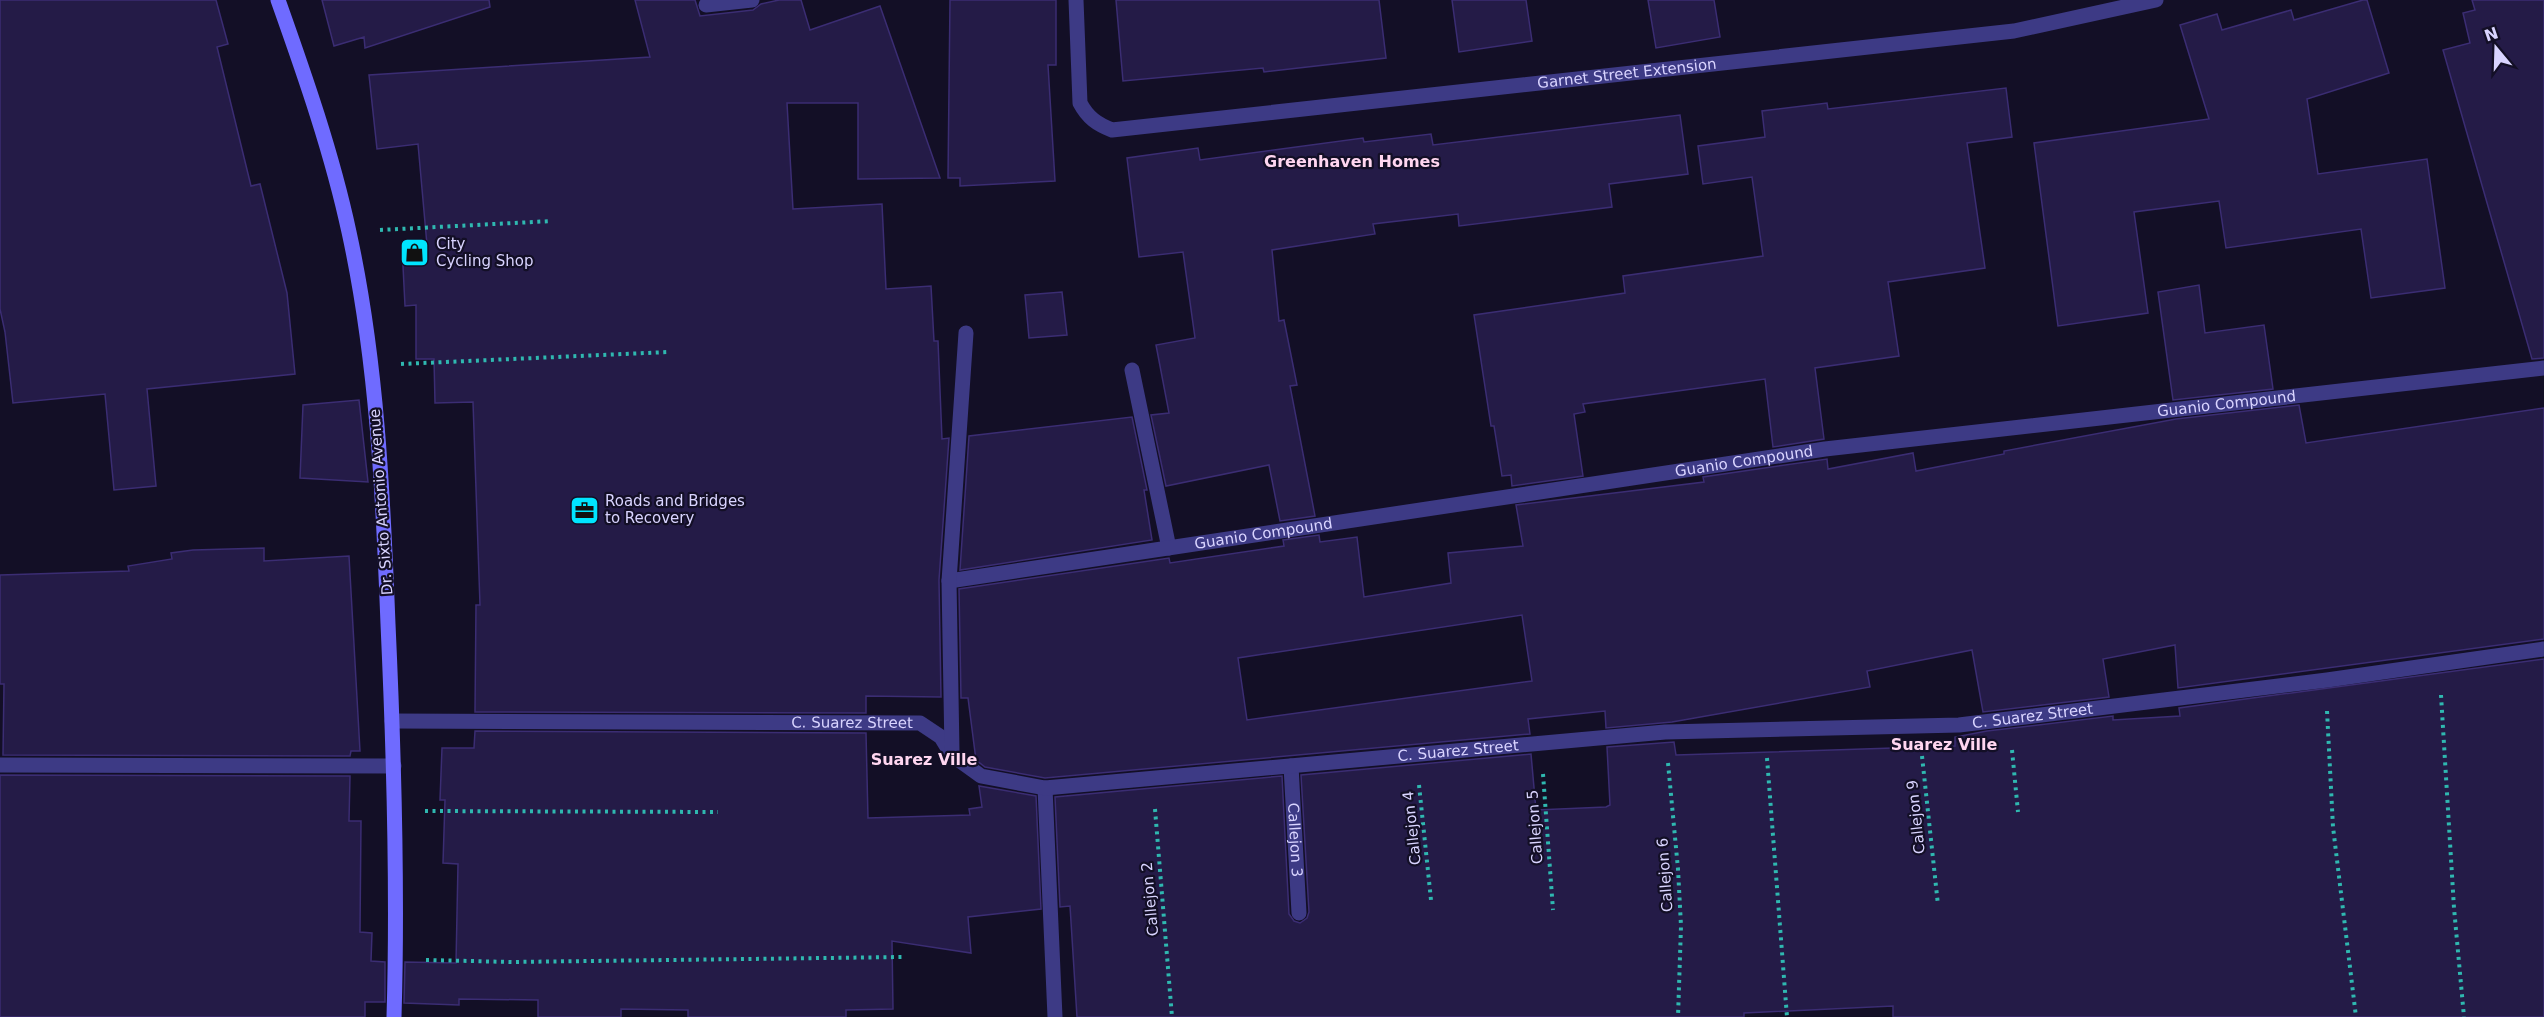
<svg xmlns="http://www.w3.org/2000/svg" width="2544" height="1017" viewBox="0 0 2544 1017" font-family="'DejaVu Sans',sans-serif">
	<rect width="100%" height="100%" fill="#130f26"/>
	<path fill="#241b47" stroke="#3b2d73" stroke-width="1.5" fill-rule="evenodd" d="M 0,0 L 216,0 L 228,44 L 217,47 L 251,186 L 260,184 L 287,293 L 295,374 L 147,389 L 156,486 L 114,490 L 105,394 L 13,403 L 5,332 L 0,309 Z
		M 322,0 L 489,0 L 490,7 L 365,48 L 364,37 L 334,46 Z
		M 635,0 L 695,0 L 700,16 L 753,10 L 761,4 L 779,0 L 801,0 L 810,30 L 880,6 L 940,178 L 858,179 L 858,103 L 787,103 L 793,209 L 882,204 L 886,289 L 931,286 L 934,341 L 938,341 L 942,439 L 949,438 L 939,580 L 941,697 L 866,696 L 866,713 L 475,712 L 476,605 L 480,605 L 473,402 L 435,403 L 434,359 L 416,359 L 416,305 L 405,306 L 402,246 L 427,245 L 418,144 L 377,149 L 369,75 L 650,57 Z
		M 950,0 L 1056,0 L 1056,65 L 1048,65 L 1055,181 L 960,186 L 960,178 L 948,178 Z
		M 1116,0 L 1379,0 L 1386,58 L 1264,72 L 1263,68 L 1123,81 Z
		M 1452,0 L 1526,0 L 1532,41 L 1459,52 Z
		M 1648,0 L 1714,0 L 1720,37 L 1656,48 Z
		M 2363,0 L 2367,0 L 2389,73 L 2307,99 L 2318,174 L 2427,159 L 2445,288 L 2371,298 L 2361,229 L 2226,248 L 2219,201 L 2134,212 L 2148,313 L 2058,326 L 2034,143 L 2209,119 L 2180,25 L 2217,14 L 2222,30 L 2291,10 L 2294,20 Z
		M 2472,0 L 2544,0 L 2544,358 L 2532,359 L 2443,50 L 2470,43 L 2463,13 L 2475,10 Z
		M 2006,88 L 2012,137 L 1967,143 L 1985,268 L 1888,282 L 1899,356 L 1815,368 L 1824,439 L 1773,447 L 1765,379 L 1583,404 L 1585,412 L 1574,414 L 1583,476 L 1512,486 L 1511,475 L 1502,476 L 1494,426 L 1491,426 L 1474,315 L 1625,293 L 1623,276 L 1763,256 L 1752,177 L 1703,184 L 1698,146 L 1765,137 L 1762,111 L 1827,103 L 1828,109 Z
		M 1680,115 L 1688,174 L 1609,184 L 1612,207 L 1459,226 L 1458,214 L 1373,224 L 1375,234 L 1272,250 L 1279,321 L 1284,320 L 1297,385 L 1290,386 L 1315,516 L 1280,521 L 1269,465 L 1166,486 L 1151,415 L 1169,413 L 1156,345 L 1195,338 L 1183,252 L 1139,257 L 1127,158 L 1198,148 L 1200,160 L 1363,138 L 1364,142 L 1431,134 L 1433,145 Z
		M 2199,285 L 2205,333 L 2264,325 L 2273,389 L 2173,400 L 2158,292 Z
		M 1062,292 L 1067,335 L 1029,338 L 1025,295 Z
		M 359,400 L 368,482 L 300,478 L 303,405 Z
		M 2299,405 L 2306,443 L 2544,408 L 2544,639 L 2178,688 L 2175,645 L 2103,659 L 2109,697 L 1983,712 L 1972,650 L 1867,671 L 1870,687 L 1672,722 L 1606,728 L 1605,711 L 1528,719 L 1530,734 L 1045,778 L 985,767 L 976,760 L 968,698 L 961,698 L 959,589 L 1156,560 L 1169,558 L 1170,563 L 1284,546 L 1283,540 L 1319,535 L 1320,542 L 1357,537 L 1364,597 L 1451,583 L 1448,553 L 1523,546 L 1516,505 L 1704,482 L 1703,477 L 1827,459 L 1828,469 L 1913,453 L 1916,471 L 2004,454 L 2004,451 L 2176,419 ZM 1522,615 L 1532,681 L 1247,720 L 1238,658 Z
		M 1132,417 L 1147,490 L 1144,490 L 1152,540 L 960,570 L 969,436 Z
		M 264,548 L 264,561 L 349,556 L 360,751 L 351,751 L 350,756 L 3,755 L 4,684 L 0,684 L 0,575 L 129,571 L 128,566 L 172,559 L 171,553 L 193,550 Z
		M 2544,659 L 2544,1017 L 1893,1017 L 1893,1006 L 1744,1013 L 1744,1017 L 1077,1017 L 1070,906 L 1060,907 L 1055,797 L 1282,776 L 1289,914 L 1294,921 L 1300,923 L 1307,918 L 1309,912 L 1301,775 L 1531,754 L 1536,810 L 1606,807 L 1610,805 L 1607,747 L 1674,742 L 1676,755 L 1955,746 L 1955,737 L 1987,731 L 2113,716 L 2113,720 L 2180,716 L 2179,708 Z
		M 475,731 L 866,733 L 868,818 L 970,815 L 969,809 L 982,807 L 979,786 L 1036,796 L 1041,909 L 968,917 L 971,953 L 892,941 L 893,1009 L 846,1010 L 846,1017 L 688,1017 L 688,1010 L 621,1009 L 621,1017 L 538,1017 L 538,1000 L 459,999 L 459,1005 L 404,1003 L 405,962 L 456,963 L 458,864 L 443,863 L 445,800 L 440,800 L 442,748 L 474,748 Z
		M 0,775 L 350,776 L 349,821 L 361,821 L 360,932 L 372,933 L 371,961 L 385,962 L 385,1002 L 365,1002 L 365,1017 L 0,1017 Z"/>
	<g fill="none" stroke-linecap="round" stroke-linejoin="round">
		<path stroke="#2fb8b0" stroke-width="4" stroke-dasharray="3 4.5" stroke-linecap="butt" d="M 380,230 L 552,221
			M 401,364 L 668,352
			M 2441,695 L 2454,908 L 2464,1017
			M 2327,711 L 2333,827 L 2356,1017
			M 2012,750 L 2018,812
			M 1922,756 L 1938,905
			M 1767,758 L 1787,1017
			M 1668,763 L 1678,869 L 1681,926 L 1678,1017
			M 1543,774 L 1553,910
			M 1419,785 L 1431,900
			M 1155,809 L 1172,1017
			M 425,811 L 718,812
			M 426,960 L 512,962 L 903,957"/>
		<g stroke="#3d3a85" stroke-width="15">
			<path d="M 1132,370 L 1169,548"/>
			<path d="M 0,765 L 394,766"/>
			<path id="s1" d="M 1291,766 L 1299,913"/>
			<path d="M 1045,788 L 1055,1017"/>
		</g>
		<g stroke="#3d3a85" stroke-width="15">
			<path id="s2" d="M 1076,0 L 1080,103 C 1088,118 1097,124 1112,130 L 2014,31 L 2156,0"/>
			<path d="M 706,5 L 752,0"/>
			<path id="s3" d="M 949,581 L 1825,449 L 2544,368"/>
			<path id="s4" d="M 392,721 L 920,723 L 941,737 L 952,755 L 981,776 L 1045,788 L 1665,732 L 1959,725 L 2327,680 L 2544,649"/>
			<path d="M 952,752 L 949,581 L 966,333"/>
		</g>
		<path stroke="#6f6bff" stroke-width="15" d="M 278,0 C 305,76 332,153 349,232 C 377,360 383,493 388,624 C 394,755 398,886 394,1017"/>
	</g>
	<defs>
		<symbol id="shop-square" viewBox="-11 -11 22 22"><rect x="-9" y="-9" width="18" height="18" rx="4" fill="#00e5ff" stroke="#130f26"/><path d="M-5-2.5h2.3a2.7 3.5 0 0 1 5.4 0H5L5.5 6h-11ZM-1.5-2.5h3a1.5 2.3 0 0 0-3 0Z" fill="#111"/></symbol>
		<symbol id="office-square" viewBox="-11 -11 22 22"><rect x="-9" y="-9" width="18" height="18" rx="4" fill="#00e5ff" stroke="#130f26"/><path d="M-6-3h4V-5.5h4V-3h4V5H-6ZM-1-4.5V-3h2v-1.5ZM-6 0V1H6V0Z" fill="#111"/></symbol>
	</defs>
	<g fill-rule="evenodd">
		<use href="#shop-square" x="398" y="236" width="33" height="33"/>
		<use href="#office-square" x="568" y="494" width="33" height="33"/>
	</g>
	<g text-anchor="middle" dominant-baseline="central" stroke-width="4.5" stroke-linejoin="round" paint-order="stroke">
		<g font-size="15" fill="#d9d4ff" stroke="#130f26">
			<text stroke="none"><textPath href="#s2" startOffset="664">Garnet Street Extension</textPath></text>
			<text stroke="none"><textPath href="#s3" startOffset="1290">Guanio Compound</textPath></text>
			<text stroke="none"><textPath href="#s3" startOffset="804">Guanio Compound</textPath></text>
			<text transform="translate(381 502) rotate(-94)">Dr. Sixto Antonio Avenue</text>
			<text stroke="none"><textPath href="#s3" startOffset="318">Guanio Compound</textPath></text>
			<text stroke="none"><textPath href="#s4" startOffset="1666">C. Suarez Street</textPath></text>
			<text stroke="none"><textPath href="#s4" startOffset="460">C. Suarez Street</textPath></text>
			<text stroke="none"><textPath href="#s4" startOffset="1090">C. Suarez Street</textPath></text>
			<text transform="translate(1916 817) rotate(-96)">Callejon 9</text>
			<text transform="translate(1535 827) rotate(-94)">Callejon 5</text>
			<text transform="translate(1412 828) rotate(-96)">Callejon 4</text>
			<text stroke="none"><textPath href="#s1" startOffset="74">Callejon 3</textPath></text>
			<text transform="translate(1665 875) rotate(-94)">Callejon 6</text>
			<text transform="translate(1150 899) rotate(-95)">Callejon 2</text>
		</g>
		<g font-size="15" fill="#d9d4ff" stroke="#130f26" text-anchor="start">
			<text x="436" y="244">City<tspan x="436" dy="17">Cycling Shop</tspan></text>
			<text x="605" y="501">Roads and Bridges<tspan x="605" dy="17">to Recovery</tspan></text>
		</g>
		<g font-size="16" font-weight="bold" fill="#ffd6f0" stroke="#130f26">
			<text x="1352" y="161">Greenhaven Homes</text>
			<text x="1944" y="744">Suarez Ville</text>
			<text x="924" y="759">Suarez Ville</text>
		</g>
	</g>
	<g transform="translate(2496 48) rotate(341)" stroke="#130f26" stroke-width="4.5" paint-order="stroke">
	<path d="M0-4.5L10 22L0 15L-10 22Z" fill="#d9d4ff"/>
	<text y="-9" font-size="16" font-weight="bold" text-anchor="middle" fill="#d9d4ff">N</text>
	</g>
</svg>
